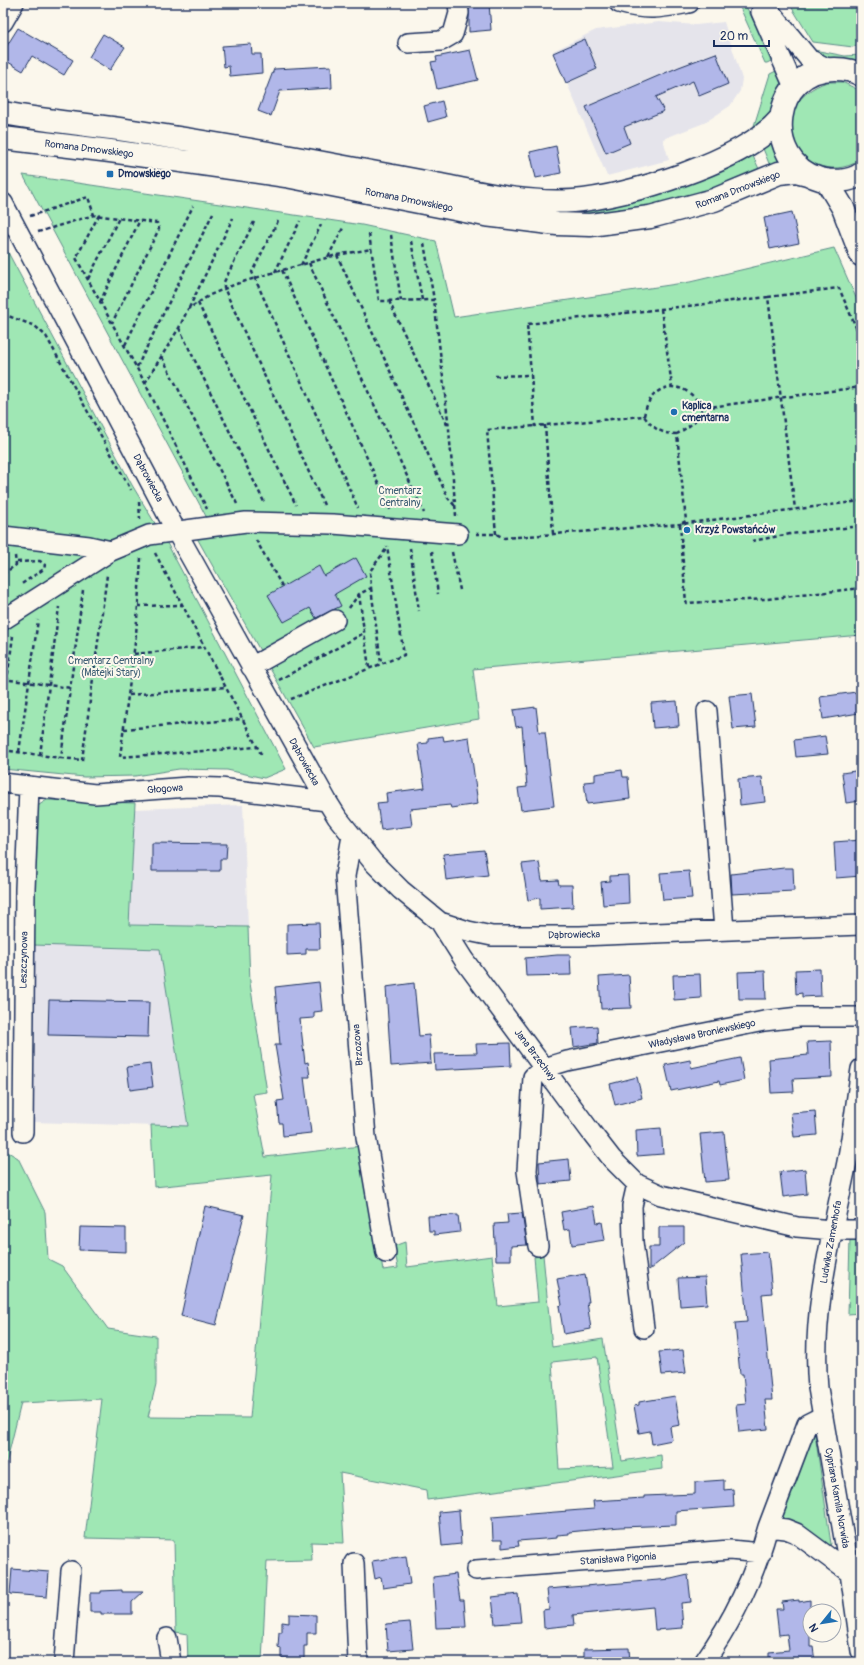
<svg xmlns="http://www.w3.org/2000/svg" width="864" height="1665" viewBox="0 0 864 1665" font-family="Pangolin,sans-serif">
	<rect width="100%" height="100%" fill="#fbf7ec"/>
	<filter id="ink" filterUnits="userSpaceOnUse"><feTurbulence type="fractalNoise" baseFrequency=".025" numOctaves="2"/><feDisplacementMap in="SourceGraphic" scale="8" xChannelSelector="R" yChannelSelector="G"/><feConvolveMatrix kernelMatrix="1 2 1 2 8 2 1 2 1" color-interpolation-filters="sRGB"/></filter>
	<g filter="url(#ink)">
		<path fill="#e5e4eb" d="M 659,22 L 696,25 L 724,22 L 742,79 L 740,91 L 730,106 L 704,123 L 663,139 L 669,160 L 607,176 L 553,51 L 596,30 Z
			M 243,805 L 248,927 L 128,925 L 135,809 Z
			M 34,945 L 160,948 L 188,1127 L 33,1122 Z"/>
		<path fill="#9fe7b4" stroke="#5d8b89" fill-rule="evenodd" d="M 738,3 L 744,3 L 775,59 L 767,63 L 765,63 Z
			M 789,3 L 861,3 L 861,42 L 853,47 L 813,42 Z
			M 814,50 L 845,56 L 861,55 L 861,64 L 823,60 Z
			M 780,69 L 781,89 L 770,118 L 753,129 L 770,74 Z
			M 827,82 L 842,82 L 861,91 L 861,160 C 801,195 757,106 827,82 Z
			M 774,140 L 784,162 L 770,166 L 762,146 Z
			M 751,152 L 761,173 L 739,183 L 635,211 L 580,215 L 580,211 Z
			M 23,175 L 362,225 L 436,241 L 454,317 L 690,282 L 834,248 L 861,309 L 861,635 L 473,669 L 479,719 L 314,747 L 197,538 L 215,533 Z
			M 3,243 L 132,485 L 168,545 L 286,769 L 264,778 L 227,770 L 179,769 L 135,776 L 84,777 L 3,769 Z
			M 47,800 L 135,803 L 129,925 L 248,927 L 250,983 L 267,1092 L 253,1094 L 265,1157 L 361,1146 L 383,1270 L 398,1268 L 394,1246 L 405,1242 L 407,1267 L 492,1256 L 498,1306 L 538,1302 L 534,1257 L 543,1255 L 552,1347 L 603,1339 L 622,1461 L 661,1455 L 662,1469 L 427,1500 L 426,1490 L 340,1473 L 344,1543 L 311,1542 L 312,1560 L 267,1561 L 262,1662 L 188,1662 L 187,1634 L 176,1632 L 174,1540 L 85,1538 L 102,1399 L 21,1403 L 3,1477 L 3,1149 L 18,1158 L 45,1212 L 48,1259 L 62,1266 L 108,1329 L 156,1336 L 156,1384 L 148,1417 L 250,1418 L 272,1175 L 154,1187 L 151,1125 L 188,1126 L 160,949 L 34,945 L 34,816 L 39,805 ZM 597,1357 L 613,1467 L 559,1469 L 552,1362 Z
			M 861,1238 L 861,1313 L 848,1314 L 850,1239 Z
			M 815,1434 L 831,1544 L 828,1547 L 779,1518 L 811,1435 Z"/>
		<path fill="#b1b7e9" stroke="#1b2f5e" d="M 469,3 L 489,3 L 491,30 L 469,32 Z
			M 18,28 L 73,60 L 64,75 L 32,56 L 23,71 L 3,59 L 3,52 Z
			M 103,34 L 125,47 L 110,70 L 89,57 Z
			M 585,39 L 597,69 L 566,83 L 553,53 Z
			M 251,44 L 252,54 L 261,54 L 262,73 L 230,76 L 229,66 L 224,67 L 222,46 Z
			M 470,50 L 478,80 L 437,89 L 431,62 L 437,61 L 436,57 Z
			M 716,53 L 728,84 L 699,96 L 693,81 L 656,97 L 664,111 L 624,127 L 630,143 L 606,153 L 586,107 L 679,67 Z
			M 331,66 L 332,88 L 280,91 L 271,116 L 258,111 L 274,69 Z
			M 442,101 L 446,117 L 428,122 L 424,106 Z
			M 556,146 L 561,173 L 536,178 L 530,152 Z
			M 792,212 L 799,243 L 770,249 L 764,218 Z
			M 356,558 L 366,576 L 335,594 L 341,606 L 316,618 L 310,608 L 284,622 L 268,595 L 319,566 L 324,576 Z
			M 856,692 L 859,713 L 823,719 L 820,697 Z
			M 752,694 L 756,727 L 733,729 L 729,696 Z
			M 677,701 L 679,726 L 653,728 L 651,703 Z
			M 536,707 L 539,732 L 545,732 L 554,806 L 521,810 L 518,788 L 527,787 L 522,726 L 516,727 L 513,710 Z
			M 443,736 L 444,741 L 469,737 L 478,804 L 451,808 L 450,805 L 410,809 L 412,826 L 381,830 L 377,803 L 387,802 L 386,793 L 425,788 L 418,744 L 428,743 L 428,738 Z
			M 825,736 L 828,754 L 796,757 L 794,740 Z
			M 622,770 L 623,777 L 628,777 L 630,799 L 587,804 L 584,782 L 595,781 L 595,774 Z
			M 861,770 L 861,801 L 846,803 L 842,773 Z
			M 762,777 L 765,802 L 740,805 L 738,779 Z
			M 861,840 L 861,876 L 836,878 L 834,842 Z
			M 152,843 L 227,844 L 226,859 L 220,859 L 220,871 L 152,871 Z
			M 484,850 L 488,875 L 446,880 L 443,854 Z
			M 539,862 L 542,881 L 558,880 L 559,885 L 572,885 L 573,907 L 540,909 L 540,898 L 528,900 L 522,864 Z
			M 784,868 L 793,868 L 794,891 L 732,894 L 731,874 Z
			M 689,871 L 692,898 L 663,900 L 660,873 Z
			M 628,875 L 629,903 L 603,905 L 601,882 L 610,881 L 610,876 Z
			M 319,923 L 320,949 L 306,949 L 306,954 L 287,955 L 287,924 Z
			M 557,955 L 570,955 L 571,975 L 526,976 L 525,958 Z
			M 820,969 L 821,996 L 802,997 L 802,993 L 796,994 L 795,970 Z
			M 765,971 L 766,999 L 739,999 L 738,972 Z
			M 700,974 L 701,998 L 674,1000 L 673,975 Z
			M 629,975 L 631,1008 L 601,1009 L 599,977 Z
			M 319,982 L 322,1011 L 314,1012 L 314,1018 L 300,1019 L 305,1063 L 308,1062 L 310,1077 L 304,1077 L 311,1133 L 283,1136 L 282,1123 L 279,1123 L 277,1101 L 284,1100 L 275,1045 L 280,1045 L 275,987 Z
			M 414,983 L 419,1036 L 429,1035 L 431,1063 L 391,1066 L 386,987 Z
			M 49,1000 L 149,1002 L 148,1037 L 48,1035 Z
			M 597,1026 L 598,1043 L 574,1047 L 572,1028 Z
			M 831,1041 L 832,1077 L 793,1079 L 794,1092 L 771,1093 L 769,1059 L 808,1055 L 807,1042 Z
			M 510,1043 L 511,1066 L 435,1070 L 434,1054 L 477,1053 L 476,1044 Z
			M 740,1058 L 744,1080 L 720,1085 L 719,1081 L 671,1091 L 665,1065 L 690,1060 L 691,1068 Z
			M 150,1064 L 153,1087 L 130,1090 L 127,1067 Z
			M 637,1077 L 642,1098 L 615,1105 L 610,1084 Z
			M 815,1111 L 817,1135 L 794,1137 L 791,1113 Z
			M 661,1128 L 663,1154 L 637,1156 L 636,1130 Z
			M 724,1132 L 729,1180 L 705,1182 L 700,1134 Z
			M 569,1159 L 571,1181 L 540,1184 L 539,1162 Z
			M 805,1169 L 807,1194 L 783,1197 L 780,1172 Z
			M 205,1206 L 244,1215 L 216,1325 L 181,1316 Z
			M 594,1206 L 597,1223 L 602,1222 L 605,1240 L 572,1245 L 570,1229 L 564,1230 L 561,1212 Z
			M 522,1213 L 527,1245 L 511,1246 L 511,1260 L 496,1260 L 494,1224 L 508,1223 L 507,1214 Z
			M 458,1215 L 460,1232 L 434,1235 L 434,1231 L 429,1231 L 428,1216 Z
			M 80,1227 L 126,1228 L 126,1252 L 79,1250 Z
			M 659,1227 L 684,1227 L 684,1242 L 649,1270 L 649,1247 L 659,1247 Z
			M 768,1252 L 772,1293 L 762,1294 L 772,1400 L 765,1400 L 768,1429 L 739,1432 L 736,1405 L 746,1404 L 743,1374 L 740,1374 L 735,1323 L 747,1322 L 741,1254 Z
			M 585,1274 L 589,1302 L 587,1302 L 591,1329 L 564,1334 L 559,1306 L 562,1305 L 557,1279 Z
			M 705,1277 L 707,1304 L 680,1306 L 678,1278 Z
			M 683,1350 L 686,1373 L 662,1375 L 659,1352 Z
			M 675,1396 L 680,1425 L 670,1427 L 672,1440 L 652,1444 L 650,1431 L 639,1433 L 634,1406 L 639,1405 L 639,1402 Z
			M 724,1480 L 724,1490 L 733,1489 L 734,1507 L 676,1511 L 676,1525 L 620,1527 L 569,1532 L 569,1534 L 557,1535 L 557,1538 L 518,1541 L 519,1546 L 502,1548 L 502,1540 L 493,1540 L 492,1517 L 594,1509 L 593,1501 L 644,1498 L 644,1496 L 695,1494 L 695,1482 Z
			M 459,1510 L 461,1544 L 442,1546 L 439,1512 Z
			M 406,1556 L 410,1584 L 383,1588 L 381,1577 L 375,1579 L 372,1561 Z
			M 12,1569 L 49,1572 L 47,1597 L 10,1594 Z
			M 456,1574 L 460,1600 L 464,1600 L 466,1627 L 436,1628 L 433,1577 Z
			M 688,1575 L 691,1602 L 681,1603 L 683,1628 L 655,1630 L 653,1607 L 573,1615 L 574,1625 L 544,1628 L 543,1610 L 549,1609 L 547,1589 L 671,1579 Z
			M 122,1590 L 122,1592 L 143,1592 L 132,1602 L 132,1614 L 101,1614 L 101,1612 L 90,1612 L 90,1593 L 101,1593 L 101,1591 Z
			M 518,1594 L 521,1622 L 495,1624 L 492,1597 Z
			M 799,1600 L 799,1602 L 810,1600 L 810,1647 L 813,1647 L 815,1662 L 769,1662 L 769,1652 L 789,1650 L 787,1634 L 779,1635 L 776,1609 L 783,1609 L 782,1602 Z
			M 289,1614 L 316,1615 L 316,1633 L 307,1633 L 307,1646 L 304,1646 L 304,1659 L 281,1658 L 281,1648 L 278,1647 L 279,1632 L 282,1632 L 282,1622 L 289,1623 Z
			M 410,1622 L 413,1649 L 388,1651 L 386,1624 Z
			M 629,1648 L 630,1662 L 584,1662 L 584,1649 Z"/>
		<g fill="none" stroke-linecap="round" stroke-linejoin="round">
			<defs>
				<path id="minor" d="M 619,3 C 647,11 661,8 689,3
					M 763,3 L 809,59 L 829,69
					M 761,12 L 794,87
					M 3,22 L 14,3
					M 408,43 L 441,41 L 453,34 L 459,13 L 458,3
					M 3,203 L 176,531 L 327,801 L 337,817 L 373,862 L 401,890 L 440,922 L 468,931 L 492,936 L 580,936 L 861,925
					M 3,536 L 89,546 L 111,551 L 149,535 L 246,522 L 333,524 L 458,534
					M 3,620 L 111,551
					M 251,667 L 335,620
					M 707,711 L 724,930
					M 3,783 L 95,794 L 188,787 L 220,788 L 327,801
					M 352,836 L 345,876 L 351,952 L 366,1137 L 386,1253
					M 440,922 L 464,960 L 591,1132 L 612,1159 L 637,1184 L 661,1195 L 797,1227 L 832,1230 L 861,1230
					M 861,1069 C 856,1100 853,1131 847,1162 C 832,1236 811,1312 818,1388 L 850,1573 L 861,1651
					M 23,1132 L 25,889 L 29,787
					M 637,1184 L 632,1206 L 633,1242 L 644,1328
					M 538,1246 L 527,1171 L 533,1077 L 544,1068 L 567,1061 L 764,1021 L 799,1017 L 861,1017
					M 768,1527 L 807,1424 L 823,1416
					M 354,1563 L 358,1662
					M 476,1570 L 730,1550 L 761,1553
					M 167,1638 L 171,1662
					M 64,1662 L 71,1571
					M 704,1662 C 733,1621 755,1575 768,1527 L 786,1529 L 796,1533 L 850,1573"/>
				<path id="major" d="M 861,75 C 853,70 844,69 835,69 C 772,68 760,161 820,179 C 832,182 850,182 861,174
					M 3,113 C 41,120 80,124 119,129 C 180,138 241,148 302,159 C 348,168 395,176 441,185 C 485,194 528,204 573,201 C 627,197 745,161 780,119
					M 3,138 L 110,151 L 286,176 L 485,215 L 557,224 L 590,225 L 650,217 L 714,200 L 779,173 L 796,171 L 808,174
					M 826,180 L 843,208 L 861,255"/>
			</defs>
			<use href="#minor" stroke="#1b2f5e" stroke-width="22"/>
			<use href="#major" stroke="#1b2f5e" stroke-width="25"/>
			<path stroke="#1b2f5e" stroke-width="2.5" stroke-dasharray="4 3" stroke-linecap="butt" d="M 99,215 L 76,258 L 145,383 L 207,509
				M 30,216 L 88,197 L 94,215
				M 278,221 L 252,272 L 358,508
				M 254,222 L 224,282 L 224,288 L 324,505
				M 38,232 L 94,215 L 157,223 L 159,229 L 112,323
				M 369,234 L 379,301 L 434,300 L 449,429 L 456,516
				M 391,235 L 401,301
				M 411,241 L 422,300
				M 424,243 L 434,300
				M 337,255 L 448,498 L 455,506
				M 328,257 L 343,228
				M 309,263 L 424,513
				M 301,265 L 321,225
				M 282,270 L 391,511
				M 275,272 L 300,221
				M 88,279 L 119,218
				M 768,297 L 839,288 L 861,339
				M 389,301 L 448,427
				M 100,302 L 140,220
				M 198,303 L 296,505
				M 189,308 L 233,218
				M 661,309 L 672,386
				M 3,314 L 35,326 L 46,336 L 131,490
				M 179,328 L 265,504
				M 125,345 L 193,206
				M 162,357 L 237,504
				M 137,367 L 213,213
				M 495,376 L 531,375
				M 145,383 L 179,328 L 188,309 L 210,295 L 236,284 L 275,272 L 337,255 L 371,249
				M 644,416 C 650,381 685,377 702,408
				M 545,425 L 553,534
				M 677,434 C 662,434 653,429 644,416 L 535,426 L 527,324 L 768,297 L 795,509
				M 139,502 L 140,519
				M 682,523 L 686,521 L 677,434 C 688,427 699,421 702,408 L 861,387
				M 680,524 L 686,603 L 767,599 L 861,588
				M 476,534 L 496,534 L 504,538 L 680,524 L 861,501
				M 496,534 L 487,430 L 535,426
				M 256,540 L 282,586
				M 752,541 L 790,534 L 861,526
				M 410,548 L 419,611
				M 432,551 L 438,594
				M 452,552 L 460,590
				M 155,553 L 262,756
				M 141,558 L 136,635 L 120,757 L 257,747
				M 17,562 L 40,561 L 45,565 L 44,569 L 20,585
				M 3,574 L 16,565 L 15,556
				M 371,588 L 381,663
				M 359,594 L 369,668
				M 138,606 L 182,605
				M 349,608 L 359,594 L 371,588 L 370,571 L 387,548
				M 134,654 L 204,647
				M 3,679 L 71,688
				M 279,680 L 364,633
				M 129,695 L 226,687
				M 291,699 L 404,655 L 387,546
				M 3,709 L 13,636
				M 124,729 L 243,719
				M 3,750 L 61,758 L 83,590
				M 19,752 L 38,620
				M 40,755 L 59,607
				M 61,758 L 82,760 L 107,575"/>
			<use href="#minor" stroke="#fbf7ec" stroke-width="19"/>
			<use href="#major" stroke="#fbf7ec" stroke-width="22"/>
		</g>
	</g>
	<g fill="#1f6fb2" stroke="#fbf7ec" stroke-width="1.5">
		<rect x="106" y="170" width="8" height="8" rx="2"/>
		<circle cx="674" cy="412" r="4"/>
		<circle cx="687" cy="530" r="4"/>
	</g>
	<g text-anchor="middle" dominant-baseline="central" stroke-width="4" stroke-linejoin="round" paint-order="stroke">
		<g font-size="10" fill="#1b2f5e" stroke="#fbf7ec">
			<text transform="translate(89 149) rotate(7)">Romana Dmowskiego</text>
			<text transform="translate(738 190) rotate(-21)">Romana Dmowskiego</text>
			<text transform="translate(409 200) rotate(11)">Romana Dmowskiego</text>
			<text transform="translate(148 478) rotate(62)">Dąbrowiecka</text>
			<text transform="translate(304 762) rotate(61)">Dąbrowiecka</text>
			<text transform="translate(165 789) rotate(-4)">Głogowa</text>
			<text transform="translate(574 935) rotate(-1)">Dąbrowiecka</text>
			<text transform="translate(24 960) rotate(-89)">Leszczynowa</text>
			<text transform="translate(702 1034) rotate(-12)">Władysława Broniewskiego</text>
			<text transform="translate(358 1045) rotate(-95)">Brzozowa</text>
			<text transform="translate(535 1055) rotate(53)">Jana Brzechwy</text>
			<text transform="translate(831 1242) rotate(-80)">Ludwika Zamenhofa</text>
			<text transform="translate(837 1498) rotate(80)">Cypriana Kamila Norwida</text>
			<text transform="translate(618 1559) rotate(-4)">Stanisława Pigonia</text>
		</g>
		<g font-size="10" font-weight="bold" fill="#1b2f5e" stroke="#fbf7ec" text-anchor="start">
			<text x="118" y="174">Dmowskiego</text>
			<text x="682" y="406">Kaplica<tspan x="682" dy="12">cmentarna</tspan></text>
			<text x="695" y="530">Krzyż Powstańców</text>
		</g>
		<g font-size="10" fill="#3c5d74" stroke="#fbf7ec">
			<text x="400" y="491">Cmentarz<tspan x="400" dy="12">Centralny</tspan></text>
			<text x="111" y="661">Cmentarz Centralny<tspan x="111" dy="12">(Matejki Stary)</tspan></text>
		</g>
	</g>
	<rect width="864" height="1665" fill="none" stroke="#fbf7ec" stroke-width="16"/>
	<rect x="8" y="8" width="848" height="1649" fill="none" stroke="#1b2f5e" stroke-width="1.5" filter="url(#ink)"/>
	<g transform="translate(822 1623) rotate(240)"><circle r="19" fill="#fbf7ec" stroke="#a1a7b3"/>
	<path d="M0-3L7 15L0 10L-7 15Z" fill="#1f6fb2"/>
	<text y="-6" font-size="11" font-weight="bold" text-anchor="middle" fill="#1b2f5e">N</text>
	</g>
	<path d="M714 40v6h55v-6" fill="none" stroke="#1b2f5e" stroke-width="2"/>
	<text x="720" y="40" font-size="12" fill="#1b2f5e" stroke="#fbf7ec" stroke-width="3" paint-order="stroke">20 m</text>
</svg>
